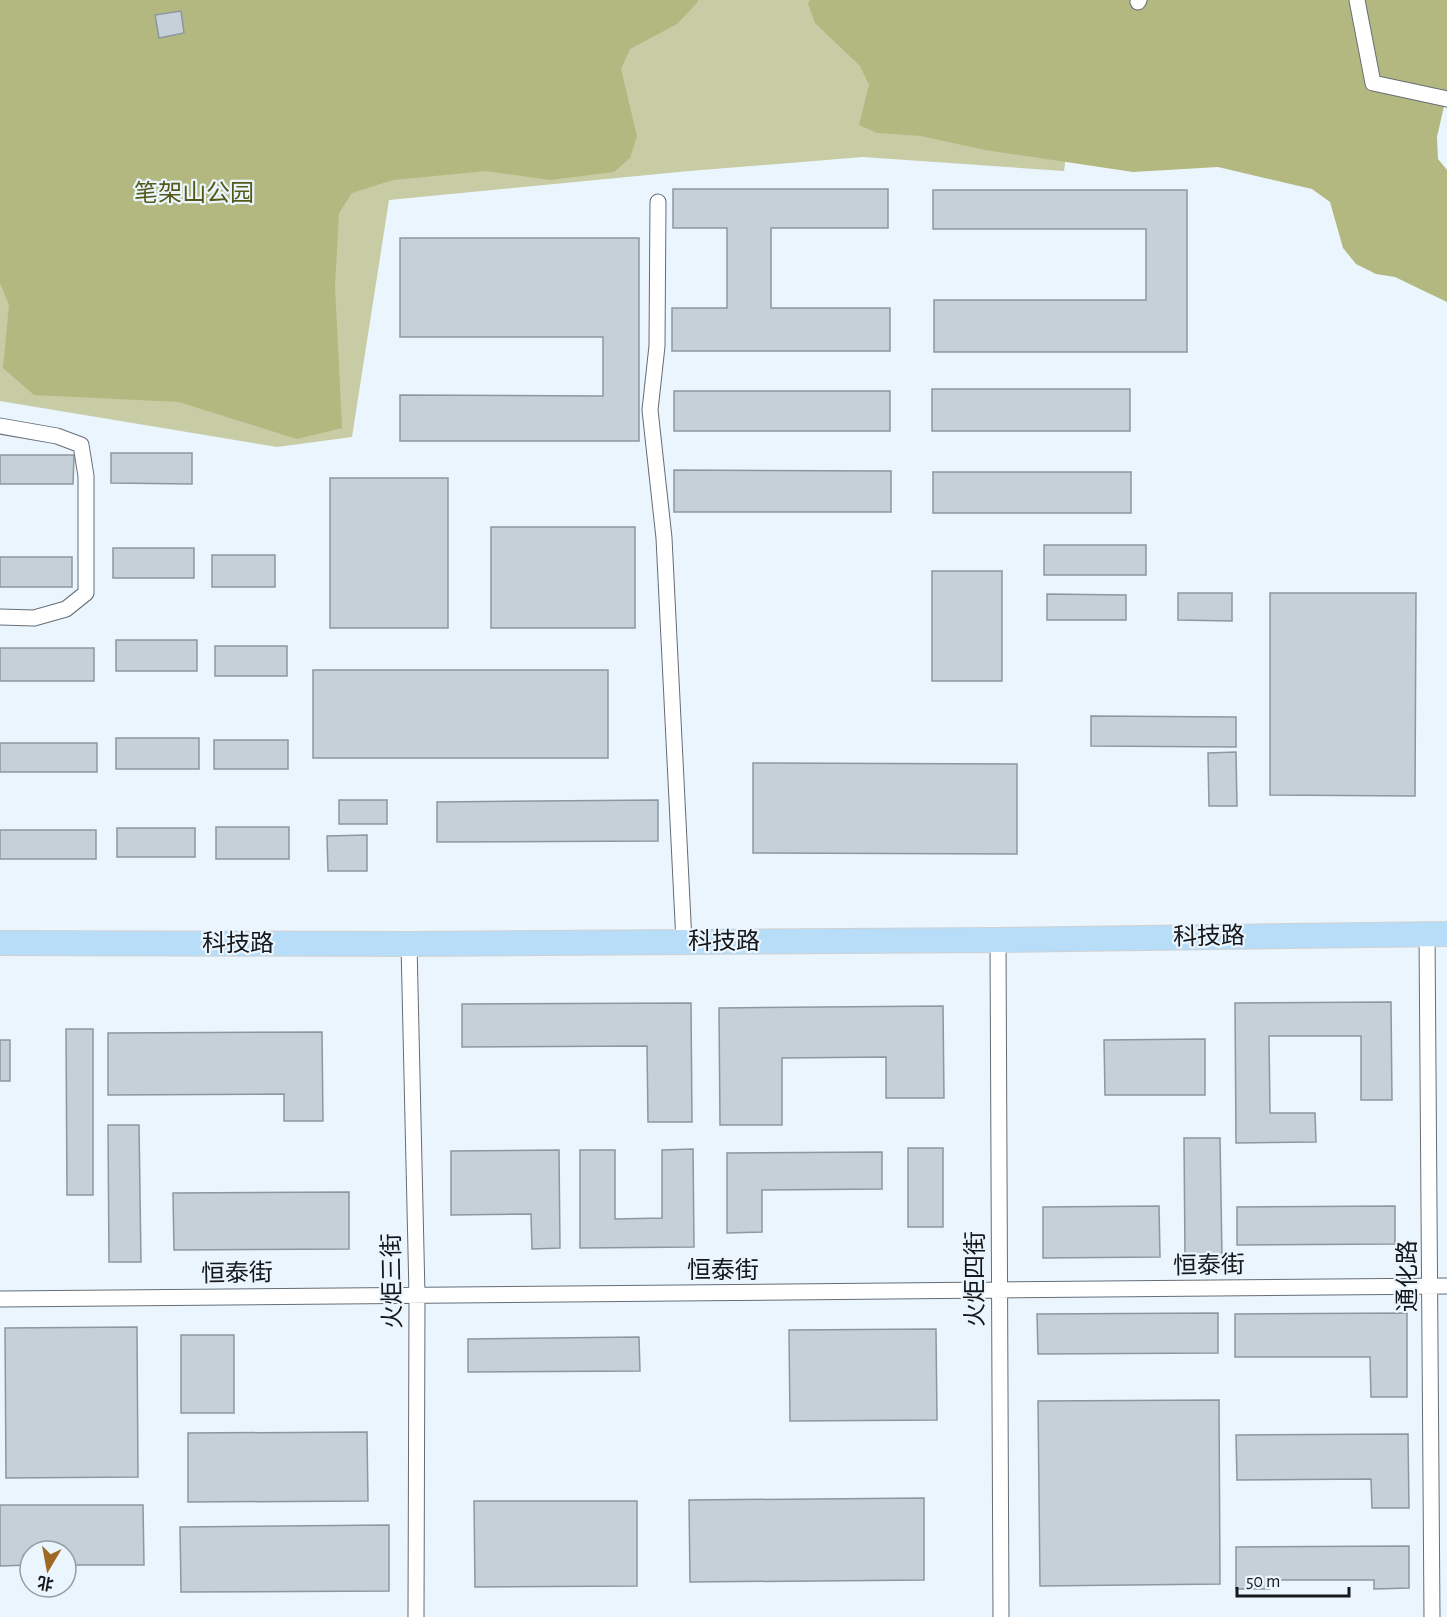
<svg xmlns="http://www.w3.org/2000/svg" width="1447" height="1617" viewBox="0 0 1447 1617" font-family="'Alegreya Sans','Noto Sans SC',sans-serif">
	<rect width="100%" height="100%" fill="#ebf5fe"/>
	<path fill="#c8cca4" d="M 0,0 L 1087,0 L 1064,171 L 863,157 L 689,171 L 389,200 L 352,437 L 277,447 L 0,401 Z"/>
	<path fill="#b2b87f" d="M 0,0 L 698,0 L 697,3 L 677,24 L 630,49 L 621,69 L 637,136 L 630,158 L 614,172 L 550,180 L 486,171 L 393,180 L 352,193 L 339,213 L 335,286 L 342,428 L 297,439 L 179,402 L 34,395 L 3,368 L 9,305 L 0,283 Z
		M 810,0 L 1447,0 L 1447,93 L 1437,137 L 1438,159 L 1447,170 L 1447,302 L 1395,277 L 1376,274 L 1356,264 L 1343,248 L 1330,202 L 1312,189 L 1218,167 L 1133,172 L 985,150 L 921,136 L 877,133 L 859,125 L 869,85 L 860,66 L 815,23 L 808,4 Z"/>
	<path fill="#c5d0d8" stroke="#8d979f" stroke-width="1.5" d="M 181,11 L 184,33 L 159,38 L 155,15 Z
		M 673,189 L 888,189 L 888,228 L 771,228 L 771,308 L 890,308 L 890,351 L 672,351 L 672,308 L 727,308 L 727,228 L 673,228 Z
		M 933,190 L 1187,190 L 1187,352 L 934,352 L 934,300 L 1146,300 L 1146,229 L 933,229 Z
		M 400,238 L 639,238 L 639,441 L 400,441 L 400,395 L 603,396 L 603,337 L 400,337 Z
		M 932,389 L 1130,389 L 1130,431 L 932,431 Z
		M 674,391 L 890,391 L 890,431 L 674,431 Z
		M 111,453 L 192,453 L 192,484 L 111,483 Z
		M 0,455 L 74,455 L 73,484 L 0,484 Z
		M 674,470 L 891,471 L 891,512 L 674,512 Z
		M 933,472 L 1131,472 L 1131,513 L 933,513 Z
		M 330,478 L 448,478 L 448,628 L 330,628 Z
		M 491,527 L 635,527 L 635,628 L 491,628 Z
		M 1044,545 L 1146,545 L 1146,575 L 1044,575 Z
		M 113,548 L 194,548 L 194,578 L 113,578 Z
		M 212,555 L 275,555 L 275,587 L 212,587 Z
		M 0,557 L 72,557 L 72,587 L 0,587 Z
		M 932,571 L 1002,571 L 1002,681 L 932,681 Z
		M 1178,593 L 1232,593 L 1232,621 L 1178,620 Z
		M 1270,593 L 1416,593 L 1415,796 L 1270,795 Z
		M 1047,594 L 1126,595 L 1126,620 L 1047,620 Z
		M 116,640 L 197,640 L 197,671 L 116,671 Z
		M 215,646 L 287,646 L 287,676 L 215,676 Z
		M 0,648 L 94,648 L 94,681 L 0,681 Z
		M 313,670 L 608,670 L 608,758 L 313,758 Z
		M 1091,716 L 1236,717 L 1236,747 L 1091,746 Z
		M 116,738 L 199,738 L 199,769 L 116,769 Z
		M 214,740 L 288,740 L 288,769 L 214,769 Z
		M 0,743 L 97,743 L 97,772 L 0,772 Z
		M 1236,752 L 1237,806 L 1209,806 L 1208,753 Z
		M 753,763 L 1017,764 L 1017,854 L 753,853 Z
		M 339,800 L 387,800 L 387,824 L 339,824 Z
		M 658,800 L 658,841 L 437,842 L 437,802 Z
		M 216,827 L 289,827 L 289,859 L 216,859 Z
		M 117,828 L 195,828 L 195,857 L 117,857 Z
		M 0,830 L 96,830 L 96,859 L 0,859 Z
		M 367,835 L 367,871 L 328,871 L 327,836 Z
		M 1391,1002 L 1392,1100 L 1361,1100 L 1361,1036 L 1269,1036 L 1270,1113 L 1315,1113 L 1316,1142 L 1236,1143 L 1235,1003 Z
		M 691,1003 L 692,1122 L 648,1122 L 647,1046 L 462,1047 L 462,1004 Z
		M 943,1006 L 944,1098 L 886,1098 L 886,1057 L 782,1058 L 782,1125 L 720,1125 L 719,1008 Z
		M 66,1029 L 93,1029 L 93,1195 L 67,1195 Z
		M 322,1032 L 323,1121 L 284,1121 L 284,1094 L 108,1095 L 108,1033 Z
		M 1205,1039 L 1205,1095 L 1105,1095 L 1104,1040 Z
		M 0,1040 L 10,1040 L 10,1081 L 0,1081 Z
		M 108,1125 L 139,1125 L 141,1262 L 109,1262 Z
		M 1184,1138 L 1220,1138 L 1222,1257 L 1185,1257 Z
		M 908,1148 L 943,1148 L 943,1227 L 908,1227 Z
		M 693,1149 L 694,1247 L 580,1248 L 580,1150 L 615,1150 L 615,1219 L 662,1218 L 662,1150 Z
		M 559,1150 L 560,1248 L 532,1249 L 531,1214 L 451,1215 L 451,1151 Z
		M 882,1152 L 882,1189 L 762,1190 L 762,1232 L 727,1233 L 727,1153 Z
		M 349,1192 L 349,1249 L 174,1250 L 173,1193 Z
		M 1159,1206 L 1160,1257 L 1043,1258 L 1043,1207 Z
		M 1395,1206 L 1395,1244 L 1237,1245 L 1237,1207 Z
		M 1218,1313 L 1218,1353 L 1038,1354 L 1037,1314 Z
		M 1407,1313 L 1407,1397 L 1371,1397 L 1370,1357 L 1235,1357 L 1235,1314 Z
		M 137,1327 L 138,1477 L 6,1478 L 5,1328 Z
		M 936,1329 L 937,1420 L 790,1421 L 789,1330 Z
		M 181,1335 L 234,1335 L 234,1413 L 181,1413 Z
		M 639,1337 L 640,1371 L 468,1372 L 468,1339 Z
		M 1219,1400 L 1220,1584 L 1040,1586 L 1038,1401 Z
		M 367,1432 L 368,1501 L 188,1502 L 188,1433 Z
		M 1408,1434 L 1409,1508 L 1372,1508 L 1371,1479 L 1237,1480 L 1236,1435 Z
		M 924,1498 L 924,1580 L 690,1582 L 689,1500 Z
		M 474,1501 L 637,1501 L 637,1586 L 475,1587 Z
		M 0,1505 L 143,1505 L 144,1565 L 66,1565 L 66,1551 L 30,1551 L 30,1565 L 0,1566 Z
		M 389,1525 L 389,1591 L 181,1592 L 180,1527 Z
		M 1409,1546 L 1409,1588 L 1374,1589 L 1374,1580 L 1270,1580 L 1270,1589 L 1236,1589 L 1236,1547 Z"/>
	<g fill="none" stroke-linecap="round" stroke-linejoin="round">
		<defs>
			<path id="street" d="M 1357,0 L 1373,83 L 1447,99
				M 1138,2 L 1139,0
				M 658,202 L 657,346 L 650,410 L 664,538 L 684,942
				M 0,426 L 57,436 L 81,445 L 86,476 L 86,593 L 66,609 L 34,618 L 0,617
				M 1427,934 L 1432,1617
				M 998,940 L 1001,1617
				M 409,944 L 417,1295 L 416,1617
				M 0,1299 L 1447,1286"/>
			<path id="primary" d="M 0,943 L 409,944 L 998,940 L 1447,934"/>
		</defs>
		<use href="#street" stroke="#656e76" stroke-width="17"/>
		<use href="#primary" stroke="#d0d1d1" stroke-width="26"/>
		<use href="#street" stroke="#fff" stroke-width="15"/>
		<use href="#primary" stroke="#b7ddf8" stroke-width="24"/>
	</g>
	<g text-anchor="middle" dominant-baseline="central" stroke-width="4.5" stroke-linejoin="round" paint-order="stroke">
		<g font-size="24" fill="#545918" stroke="#ebf5fe">
			<text x="194" y="194">笔架山公园</text>
		</g>
		<g font-size="24" fill="#14181b" stroke="#ebf5fe">
			<text transform="translate(1209 937) rotate(-1)">科技路</text>
			<text x="724" y="942">科技路</text>
			<text x="238" y="944">科技路</text>
			<text transform="translate(1209 1266) rotate(-1)">恒泰街</text>
			<text x="723" y="1271">恒泰街</text>
			<text transform="translate(237 1274) rotate(-1)">恒泰街</text>
			<text transform="translate(1408 1276) rotate(-90)">通化路</text>
			<text transform="translate(976 1279) rotate(-90)">火炬四街</text>
			<text transform="translate(393 1281) rotate(-91)">火炬三街</text>
		</g>
	</g>
	<g transform="translate(48 1569) rotate(190)"><circle r="28" fill="#ebf5fe" stroke="#959da3" stroke-width="1.5"/>
	<path d="M0-4.5L10 22L0 15L-10 22Z" fill="#9f6823"/>
	<text y="-9" font-size="16" font-weight="bold" text-anchor="middle" fill="#14181b">北</text>
	</g>
	<path d="M1237 1587v9h112v-9" fill="none" stroke="#14181b" stroke-width="3"/>
	<text x="1246" y="1587" font-size="18" fill="#14181b" stroke="#ebf5fe" stroke-width="4.5" paint-order="stroke">50 m</text>
</svg>
